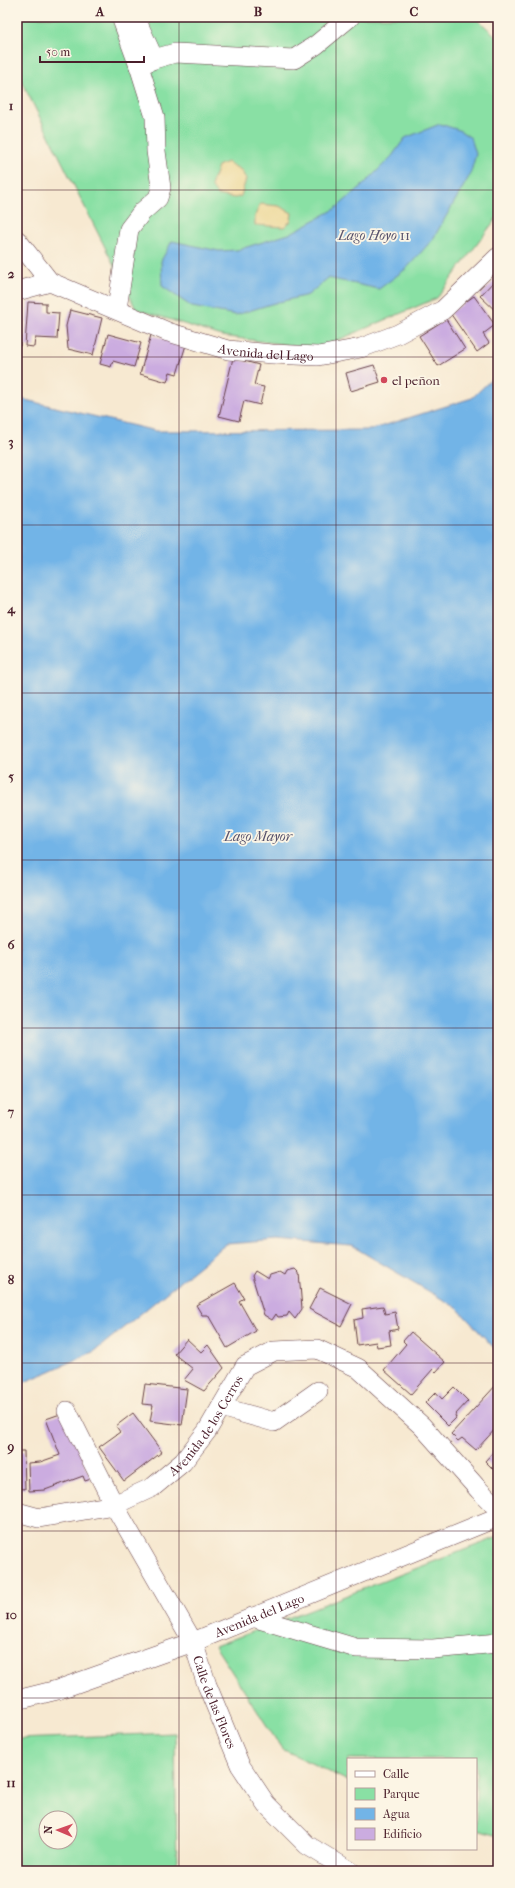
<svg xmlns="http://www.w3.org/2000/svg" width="515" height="1888" viewBox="0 0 515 1888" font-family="'IM FELL French Canon',serif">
	<rect width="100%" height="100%" fill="#fcf5e5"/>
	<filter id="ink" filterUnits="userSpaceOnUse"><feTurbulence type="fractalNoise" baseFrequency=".025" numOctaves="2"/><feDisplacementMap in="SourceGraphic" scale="8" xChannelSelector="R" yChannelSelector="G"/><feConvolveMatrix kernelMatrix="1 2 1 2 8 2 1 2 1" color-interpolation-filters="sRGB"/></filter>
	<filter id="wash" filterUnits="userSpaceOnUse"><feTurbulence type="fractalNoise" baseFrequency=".012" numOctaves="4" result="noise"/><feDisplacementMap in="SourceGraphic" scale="16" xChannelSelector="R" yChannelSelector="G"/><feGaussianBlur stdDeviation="0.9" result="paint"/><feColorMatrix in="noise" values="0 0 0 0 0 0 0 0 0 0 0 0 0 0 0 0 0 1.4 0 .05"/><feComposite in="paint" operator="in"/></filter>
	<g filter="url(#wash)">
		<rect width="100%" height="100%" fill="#f7e9d1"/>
		<path fill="#89e0a4" stroke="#6a8068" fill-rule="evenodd" d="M 17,17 L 475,17 L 498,38 L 498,216 L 437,298 L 317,349 L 222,336 L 136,309 L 17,72 Z
			M 498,1537 L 498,1836 L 476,1830 L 476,1759 L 348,1759 L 348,1781 L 282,1749 L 215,1646 Z
			M 175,1733 L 177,1871 L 17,1871 L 17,1739 ZM 46,1818 L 70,1818 L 70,1842 L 46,1842 Z"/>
		<path fill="#eeda9e" stroke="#9c7c64" d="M 227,162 L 241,170 L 246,179 L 241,196 L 235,198 L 217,195 L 211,186 L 218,166 Z
			M 260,204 L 279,206 L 292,213 L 291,221 L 284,227 L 255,225 L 255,216 Z"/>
		<path fill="#72b4e7" stroke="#5e6a89" d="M 440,124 L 459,130 L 471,138 L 476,154 L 470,175 L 433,239 L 407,268 L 379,289 L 328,278 L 308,295 L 271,304 L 236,315 L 192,307 L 162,286 L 161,261 L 172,241 L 219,251 L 237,250 L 289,234 L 335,209 L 362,186 L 392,156 L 405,138 Z
			M 498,373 L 498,1352 L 457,1308 L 352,1246 L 278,1240 L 226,1244 L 95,1351 L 25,1382 L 17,1377 L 17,398 L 156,431 L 370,430 L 472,398 Z"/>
		<g id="blocks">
			<path fill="#cbace0" d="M 496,279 L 498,282 L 498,313 L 480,296 Z
				M 474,296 L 495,325 L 483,334 L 489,343 L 477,352 L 450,313 Z
				M 28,302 L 46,303 L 46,312 L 59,313 L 57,339 L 35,338 L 34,347 L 25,346 Z
				M 70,310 L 102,318 L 93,355 L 68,349 L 66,326 Z
				M 17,316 L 20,316 L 20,346 L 17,346 Z
				M 446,319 L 465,349 L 438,366 L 419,336 Z
				M 108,334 L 141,343 L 134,367 L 113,361 L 111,367 L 100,364 Z
				M 151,335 L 186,345 L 177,374 L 170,372 L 167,382 L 140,374 Z
				M 233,358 L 259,365 L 254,385 L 264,387 L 260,405 L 244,401 L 239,421 L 219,416 Z
				M 374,365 L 380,382 L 351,391 L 346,373 Z
				M 295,1269 L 299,1273 L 302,1309 L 295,1319 L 289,1312 L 287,1316 L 278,1317 L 276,1314 L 272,1320 L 264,1315 L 252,1276 L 255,1271 L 268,1279 L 270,1275 L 280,1272 L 285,1275 L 287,1271 Z
				M 235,1283 L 244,1298 L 239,1301 L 256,1331 L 227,1348 L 208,1315 L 202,1315 L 196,1305 Z
				M 320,1288 L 352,1304 L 341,1326 L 309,1309 Z
				M 383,1306 L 385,1314 L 395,1312 L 398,1329 L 389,1331 L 391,1345 L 377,1347 L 376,1342 L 357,1345 L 354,1320 L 363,1318 L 362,1309 Z
				M 411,1332 L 445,1362 L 436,1372 L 433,1369 L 411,1394 L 384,1370 L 406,1344 L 403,1341 Z
				M 187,1339 L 201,1352 L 208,1345 L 224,1368 L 204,1391 L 184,1380 L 193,1369 L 174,1354 Z
				M 498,1383 L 498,1426 L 476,1450 L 462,1438 L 458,1441 L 451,1434 Z
				M 145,1384 L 187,1389 L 182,1425 L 150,1421 L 153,1405 L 142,1404 Z
				M 454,1387 L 468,1401 L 455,1415 L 456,1418 L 448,1426 L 425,1403 L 436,1392 L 442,1399 Z
				M 66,1412 L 91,1479 L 85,1481 L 83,1476 L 45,1490 L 29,1491 L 28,1463 L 40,1462 L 60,1455 L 46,1419 Z
				M 133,1413 L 162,1452 L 124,1481 L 99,1447 L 120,1432 L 116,1426 Z
				M 498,1447 L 498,1474 L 485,1461 Z
				M 17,1451 L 24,1451 L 25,1489 L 17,1488 Z"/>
		</g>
	</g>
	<g filter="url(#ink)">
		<use href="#blocks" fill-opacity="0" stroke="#643d44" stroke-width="1"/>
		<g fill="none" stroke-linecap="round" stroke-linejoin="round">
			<defs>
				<g id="minor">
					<path d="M 121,17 L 139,66"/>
					<path d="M 135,17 L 154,59"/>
					<path d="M 17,240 L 50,282"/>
					<path id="s1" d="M 17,291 L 50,282 L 168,332 L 228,350 L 272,354 L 318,356 L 361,348 L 398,334 L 443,310 L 498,257"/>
					<path d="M 117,309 L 129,229 L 142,212 L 158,198 L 161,188 L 156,151 L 155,117 L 139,66 L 154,59 L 175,53 L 294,59 L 316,45 L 350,17"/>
					<path d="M 221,1407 L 274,1422 L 318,1391"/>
					<path id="s2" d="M 67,1411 L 114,1505 L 193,1642 L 207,1685 L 240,1765 L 266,1804 L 307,1845 L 350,1871"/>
					<path id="s3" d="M 17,1512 L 39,1518 L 114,1505 L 153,1487 L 183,1462 L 207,1431 L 245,1366 L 274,1351 L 317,1349 L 358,1368 L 422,1426 L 479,1490 L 498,1509"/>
					<path d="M 252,1617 L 356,1648 L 433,1649 L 498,1643"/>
					<path id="s4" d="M 17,1700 L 57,1690 L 193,1642 L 498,1517"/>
				</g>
			</defs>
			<use href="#minor" stroke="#643d44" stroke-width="20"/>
			<use href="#minor" stroke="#fff" stroke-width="19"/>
		</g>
	</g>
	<path fill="none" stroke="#4a1f2b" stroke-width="1" stroke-opacity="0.55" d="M 179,17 L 179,1871M 336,17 L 336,1871M 17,190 L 498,190M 17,357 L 498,357M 17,525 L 498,525M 17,693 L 498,693M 17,860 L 498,860M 17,1028 L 498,1028M 17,1195 L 498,1195M 17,1363 L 498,1363M 17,1531 L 498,1531M 17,1698 L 498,1698"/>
	<circle fill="#d1495b" stroke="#fcf5e5" stroke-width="1.5" cx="384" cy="380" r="4"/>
	<g text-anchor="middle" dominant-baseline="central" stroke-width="3.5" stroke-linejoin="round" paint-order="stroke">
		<g font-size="13" fill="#4a1f2b" stroke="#fcf5e5">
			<text stroke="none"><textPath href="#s1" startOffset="263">Avenida del Lago</textPath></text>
			<text stroke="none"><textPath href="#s3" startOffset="224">Avenida de los Cerros</textPath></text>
			<text stroke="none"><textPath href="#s4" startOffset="257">Avenida del Lago</textPath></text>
			<text stroke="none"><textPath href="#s2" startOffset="327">Calle de las Flores</textPath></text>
		</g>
		<g font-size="13" fill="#4a1f2b" stroke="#fcf5e5" text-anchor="start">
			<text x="392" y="380">el peñon</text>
		</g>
		<g font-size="14" font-style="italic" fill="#58536d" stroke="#fcf5e5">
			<text x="374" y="235">Lago Hoyo 11</text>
			<text x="258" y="836">Lago Mayor</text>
		</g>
	</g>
	<rect width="515" height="1888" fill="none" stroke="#fcf5e5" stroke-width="44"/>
	<rect x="347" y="1758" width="130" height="92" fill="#fcf5e5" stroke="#b59f9b"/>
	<rect x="355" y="1771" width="20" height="6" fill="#ffffff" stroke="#b59f9b"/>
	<text x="383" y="1778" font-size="12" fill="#4a1f2b">Calle</text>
	<rect x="355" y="1788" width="20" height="12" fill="#89e0a4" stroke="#b59f9b"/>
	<text x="383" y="1798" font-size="12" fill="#4a1f2b">Parque</text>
	<rect x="355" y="1808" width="20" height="12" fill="#72b4e7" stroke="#b59f9b"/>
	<text x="383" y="1818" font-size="12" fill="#4a1f2b">Agua</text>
	<rect x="355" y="1828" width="20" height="12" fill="#cbace0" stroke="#b59f9b"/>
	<text x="383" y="1838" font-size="12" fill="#4a1f2b">Edificio</text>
	<g transform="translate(58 1830) rotate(272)"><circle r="19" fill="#fcf5e5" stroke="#b59f9b"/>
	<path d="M0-3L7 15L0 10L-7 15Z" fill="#d1495b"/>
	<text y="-6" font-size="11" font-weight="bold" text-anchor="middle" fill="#4a1f2b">N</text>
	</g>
	<path d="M40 56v6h104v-6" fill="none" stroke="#4a1f2b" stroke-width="2"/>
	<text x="46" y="56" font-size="12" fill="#4a1f2b" stroke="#fcf5e5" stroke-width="3" paint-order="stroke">50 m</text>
	<rect x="22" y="22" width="471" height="1844" fill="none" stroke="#4a1f2b" stroke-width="1.5"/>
	<g font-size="13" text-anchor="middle" font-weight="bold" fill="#4a1f2b">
		<text x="100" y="16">A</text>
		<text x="258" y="16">B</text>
		<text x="414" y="16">C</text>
		<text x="11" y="110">1</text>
		<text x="11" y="278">2</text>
		<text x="11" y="446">3</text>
		<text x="11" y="613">4</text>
		<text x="11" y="781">5</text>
		<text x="11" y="949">6</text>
		<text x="11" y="1116">7</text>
		<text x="11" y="1284">8</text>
		<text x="11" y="1451">9</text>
		<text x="11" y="1619">10</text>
		<text x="11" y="1787">11</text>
	</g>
</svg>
